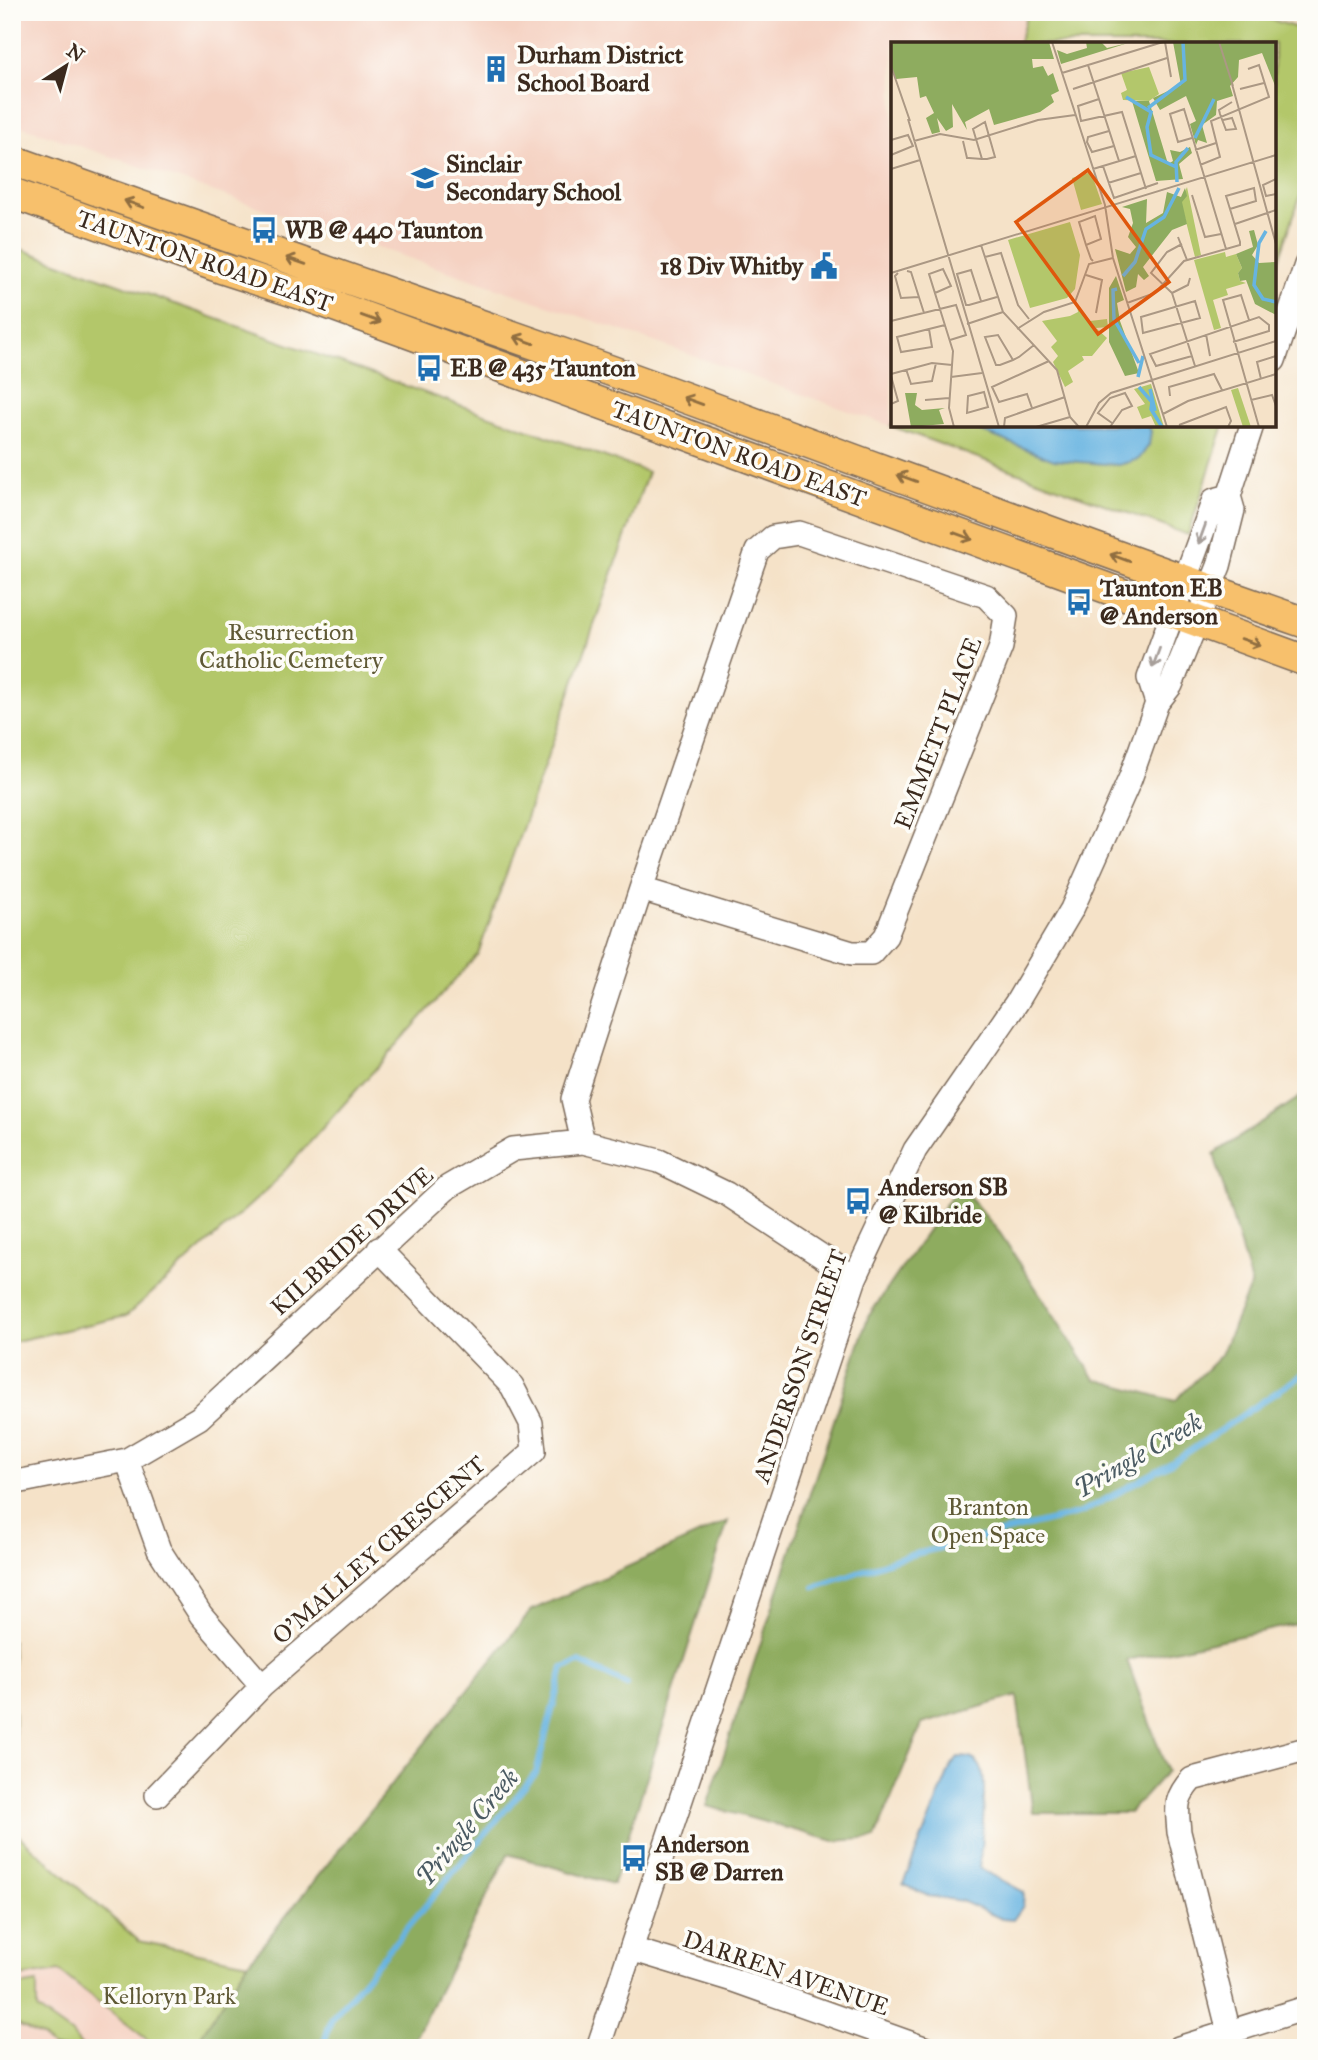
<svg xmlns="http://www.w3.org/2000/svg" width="1318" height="2060" viewBox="0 0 1318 2060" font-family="'IM FELL Great Primer',serif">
	<rect width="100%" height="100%" fill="#fdfcf7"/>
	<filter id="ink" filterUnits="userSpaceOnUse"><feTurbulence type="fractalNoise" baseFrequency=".0143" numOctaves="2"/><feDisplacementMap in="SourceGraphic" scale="14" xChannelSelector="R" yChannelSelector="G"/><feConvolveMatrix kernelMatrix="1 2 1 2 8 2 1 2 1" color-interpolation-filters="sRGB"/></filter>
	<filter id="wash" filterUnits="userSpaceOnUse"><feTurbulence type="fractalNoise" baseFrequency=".00686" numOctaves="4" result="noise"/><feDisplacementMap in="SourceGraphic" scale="28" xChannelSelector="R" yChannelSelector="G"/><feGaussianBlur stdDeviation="1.57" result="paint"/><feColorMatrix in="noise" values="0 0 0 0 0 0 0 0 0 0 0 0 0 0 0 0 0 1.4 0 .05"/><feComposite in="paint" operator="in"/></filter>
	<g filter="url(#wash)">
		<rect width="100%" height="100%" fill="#f5e2c8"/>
		<path fill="#f5d2c2" d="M 12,12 L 1028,12 L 1018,44 L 893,44 L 891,426 L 626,332 L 12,123 Z
			M 59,1971 L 158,2048 L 12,2048 L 12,1978 Z"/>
		<path fill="#b3c76b" stroke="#777844" stroke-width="2" d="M 1028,12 L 1249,12 L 1306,31 L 1306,179 L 1274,274 L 1274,44 L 1018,44 Z
			M 12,246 L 648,472 L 478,954 L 269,1188 L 126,1316 L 12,1342 Z
			M 893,422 L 893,425 L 1224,425 L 1188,535 L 891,426 Z
			M 12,1640 L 18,1835 L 139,1941 L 248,1963 L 193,2048 L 158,2048 L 59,1971 L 12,1978 Z
			M 37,1983 L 37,2009 L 71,2033 L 83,2048 L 54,2048 L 41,2036 L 12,2022 L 12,1987 Z"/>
		<path fill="#8eac5f" stroke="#646b3e" stroke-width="2" d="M 1306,1093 L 1306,1622 L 1127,1660 L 1167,1771 L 1129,1813 L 1033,1813 L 1017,1696 L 922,1724 L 875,1838 L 834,1841 L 707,1806 L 868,1317 L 959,1185 L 1000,1233 L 1095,1379 L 1175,1401 L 1221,1355 L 1251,1284 L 1214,1154 Z
			M 728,1521 L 613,1884 L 508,1854 L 410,2048 L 193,2048 L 248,1963 L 532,1610 Z"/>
		<path fill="#67b4e1" stroke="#516f80" stroke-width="2" d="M 965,425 L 1147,425 L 1151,431 L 1149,445 L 1139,459 L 1119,465 L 1054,460 Z
			M 958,1757 C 968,1757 976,1758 981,1768 C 988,1780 981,1851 979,1868 L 1024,1892 L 1023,1906 L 1013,1920 L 1002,1919 L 962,1901 L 928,1896 L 903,1884 L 951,1766 Z"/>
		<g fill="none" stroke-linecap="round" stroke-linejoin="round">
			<path stroke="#67b4e1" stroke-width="6" d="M 815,1587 L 899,1558 L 1081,1513 L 1175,1461 L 1306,1372
				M 322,2048 L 332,2018 L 536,1773 L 563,1668 L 579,1662 L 627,1685"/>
		</g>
	</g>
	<g filter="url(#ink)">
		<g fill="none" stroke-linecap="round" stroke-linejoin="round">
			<defs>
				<path id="minor" d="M 1274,360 L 1306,265
					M 1157,703 L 1149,678 L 1214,500 L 1229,496
					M 583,1142 L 573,1099 L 641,889 L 757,551 L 773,537 L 799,533 L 986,596 L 1006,616 L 1001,647 L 886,936 L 871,953 L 852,953 L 641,889
					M 127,1460 L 159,1550 L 201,1615 L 262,1686
					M 12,1483 L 127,1460 L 199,1418 L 448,1187 L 513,1149 L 583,1142 L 659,1161 L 727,1194 L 855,1278
					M 157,1795 L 262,1686 L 534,1451 L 531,1423 L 512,1386 L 379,1249
					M 631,1949 L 733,1980 L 924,2048
					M 598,2048 L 855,1278 L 915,1150 L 1017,1002 L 1072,909 L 1130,779 L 1157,703 L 1171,685 L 1219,566 L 1233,510 L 1229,496 L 1252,425
					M 1179,2048 L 1306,2008
					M 1233,2048 L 1179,1832 C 1177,1807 1174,1799 1192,1779 L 1306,1749"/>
				<path id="major" d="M 12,160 C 205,230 399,296 592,364 C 830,449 1066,540 1306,623
					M 12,193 L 221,268 L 307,296 L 1306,661"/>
			</defs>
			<use href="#minor" stroke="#7c6a5a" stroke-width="26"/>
			<use href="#major" stroke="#7c6a5a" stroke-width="33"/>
			<use href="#minor" stroke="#fff" stroke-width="23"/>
			<use href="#major" stroke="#f7c06c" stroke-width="30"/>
		</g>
		<defs><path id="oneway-shaft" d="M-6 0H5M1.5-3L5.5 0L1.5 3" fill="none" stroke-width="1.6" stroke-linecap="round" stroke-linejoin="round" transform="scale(1.75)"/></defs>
		<g stroke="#906e41">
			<use href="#oneway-shaft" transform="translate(134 204) rotate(-160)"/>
			<use href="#oneway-shaft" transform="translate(296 261) rotate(-161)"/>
			<use href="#oneway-shaft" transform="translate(371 319) rotate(20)"/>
			<use href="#oneway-shaft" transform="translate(524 340) rotate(-160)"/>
			<use href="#oneway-shaft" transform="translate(693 401) rotate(-160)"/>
			<use href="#oneway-shaft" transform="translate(907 478) rotate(-160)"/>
			<use href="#oneway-shaft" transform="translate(963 536) rotate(20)"/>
			<use href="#oneway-shaft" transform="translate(1120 558) rotate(-160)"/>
			<use href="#oneway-shaft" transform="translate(1251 642) rotate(19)"/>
		</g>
		<g stroke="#a79f9a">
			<use href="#oneway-shaft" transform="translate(1202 534) rotate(110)"/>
			<use href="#oneway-shaft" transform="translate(1156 658) rotate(110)"/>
		</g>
	</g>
	<defs>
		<symbol id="building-bare" viewBox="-9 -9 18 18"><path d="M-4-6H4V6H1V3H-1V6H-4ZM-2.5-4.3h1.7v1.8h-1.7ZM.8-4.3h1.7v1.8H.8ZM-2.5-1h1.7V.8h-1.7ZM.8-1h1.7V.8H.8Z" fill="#1f6fb2" stroke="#fdfcf7" stroke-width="2.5" paint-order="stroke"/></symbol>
		<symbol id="school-bare" viewBox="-9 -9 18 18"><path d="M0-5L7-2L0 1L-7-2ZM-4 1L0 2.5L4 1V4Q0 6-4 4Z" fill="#1f6fb2" stroke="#fdfcf7" stroke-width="2.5" paint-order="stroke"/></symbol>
		<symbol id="bus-bare" viewBox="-9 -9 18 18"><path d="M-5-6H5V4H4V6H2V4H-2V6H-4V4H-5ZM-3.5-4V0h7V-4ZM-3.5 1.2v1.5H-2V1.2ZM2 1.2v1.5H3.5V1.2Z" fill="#1f6fb2" stroke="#fdfcf7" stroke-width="2.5" paint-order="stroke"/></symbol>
		<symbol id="civic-bare" viewBox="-9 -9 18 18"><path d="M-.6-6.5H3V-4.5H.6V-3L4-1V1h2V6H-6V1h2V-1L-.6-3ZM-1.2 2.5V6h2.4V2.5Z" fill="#1f6fb2" stroke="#fdfcf7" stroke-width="2.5" paint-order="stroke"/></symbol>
	</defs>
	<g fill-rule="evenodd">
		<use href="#building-bare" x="477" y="50" width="38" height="38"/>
		<use href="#school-bare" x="406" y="159" width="38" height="38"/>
		<use href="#bus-bare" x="245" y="211" width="38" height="38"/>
		<use href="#civic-bare" x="805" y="247" width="38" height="38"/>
		<use href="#bus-bare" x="410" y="349" width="38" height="38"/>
		<use href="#bus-bare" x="1060" y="583" width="38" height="38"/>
		<use href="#bus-bare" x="839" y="1182" width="38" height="38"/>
		<use href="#bus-bare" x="615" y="1839" width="38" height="38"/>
	</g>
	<g text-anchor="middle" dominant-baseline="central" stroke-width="7" stroke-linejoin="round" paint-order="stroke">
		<g font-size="24" font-weight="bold" fill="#3b2a1e" stroke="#fdfcf7" text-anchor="start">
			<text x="517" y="55">Durham District<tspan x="517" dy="28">School Board</tspan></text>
			<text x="446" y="164">Sinclair<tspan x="446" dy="28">Secondary School</tspan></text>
			<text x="285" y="230">WB @ 440 Taunton</text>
			<text x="803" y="266" text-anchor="end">18 Div Whitby</text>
			<text x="450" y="368">EB @ 435 Taunton</text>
			<text x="1100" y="588">Taunton EB<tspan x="1100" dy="28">@ Anderson</tspan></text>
			<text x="879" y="1187">Anderson SB<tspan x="879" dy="28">@ Kilbride</tspan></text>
			<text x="655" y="1844">Anderson<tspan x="655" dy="28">SB @ Darren</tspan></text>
		</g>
		<g font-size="24" fill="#3b2a1e" stroke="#fdfcf7">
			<text transform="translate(205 261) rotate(19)">TAUNTON ROAD EAST</text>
			<text transform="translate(739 454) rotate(20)">TAUNTON ROAD EAST</text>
			<text transform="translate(938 733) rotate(-69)">EMMETT PLACE</text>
			<text transform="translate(352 1241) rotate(-42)">KILBRIDE DRIVE</text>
			<text transform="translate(800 1366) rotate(-71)">ANDERSON STREET</text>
			<text transform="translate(379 1550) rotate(-41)">O'MALLEY CRESCENT</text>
			<text transform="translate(786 1973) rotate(19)">DARREN AVENUE</text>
		</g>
		<g font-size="24" fill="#5f5935" stroke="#fdfcf7">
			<text x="291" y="632">Resurrection<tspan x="291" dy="28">Catholic Cemetery</tspan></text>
			<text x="988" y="1507">Branton<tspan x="988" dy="28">Open Space</tspan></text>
			<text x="169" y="1996">Kelloryn Park</text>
		</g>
		<g font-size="26" font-style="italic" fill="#4a5a62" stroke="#fdfcf7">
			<text transform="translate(1138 1455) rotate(-30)">Pringle Creek</text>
			<text transform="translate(467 1827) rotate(-50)">Pringle Creek</text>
		</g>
	</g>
	<g transform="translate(891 42)">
		<rect width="385" height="385" fill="#f5e2c8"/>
		<path d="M 258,25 L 268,52 L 258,59 L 232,58 L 230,51 L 236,48 L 230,31 ZM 200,130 L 211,162 L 190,168 L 181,136 ZM 296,145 L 310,213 L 304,215 L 290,160 ZM 179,180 L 189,213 L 184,247 L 176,256 L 139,266 L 117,198 ZM 334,210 L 335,215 L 345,212 L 351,226 L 347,231 L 349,239 L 355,241 L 335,247 L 337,253 L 322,258 L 330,286 L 323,288 L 303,218 ZM 186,263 L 199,279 L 216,277 L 217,285 L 205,286 L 216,296 L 201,314 L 191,314 L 193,318 L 177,329 L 182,340 L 174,345 L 162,320 L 167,314 L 160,305 L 166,299 L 151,279 L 179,274 L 187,270 ZM 260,342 L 273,385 L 265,385 L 260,374 L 251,377 L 246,365 L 254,362 L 243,347 ZM 347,346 L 360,385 L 352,385 L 340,348 Z" fill="#b3c76b"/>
		<path d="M 0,0 L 158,0 L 163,17 L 141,17 L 142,26 L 152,24 L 157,34 L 162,31 L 168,49 L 160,53 L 163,60 L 149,70 L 103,83 L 98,67 L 74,80 L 76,88 L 61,62 L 62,85 L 55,89 L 46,76 L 49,90 L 41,92 L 35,76 L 43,71 L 35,54 L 29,56 L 26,35 L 5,37 L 0,27 ZM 195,0 L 210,0 L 216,6 L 237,1 L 170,22 L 166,8 L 176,12 L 196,6 ZM 282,0 L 385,0 L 385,46 L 371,11 L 348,18 L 347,35 L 339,44 L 342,54 L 326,59 L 325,73 L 311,83 L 316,101 L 307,98 L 305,103 L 299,82 L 305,79 L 295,54 L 269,68 L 262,56 L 290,43 ZM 241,59 L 258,59 L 277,122 L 282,119 L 279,108 L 289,110 L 299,105 L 301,111 L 288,122 L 292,137 L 265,139 ZM 294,146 L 296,154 L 291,160 L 296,182 L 281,188 L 252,225 L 258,234 L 253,238 L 247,232 L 245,245 L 235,250 L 224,207 L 239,212 L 245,205 L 237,195 L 242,181 L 239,167 L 231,165 L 256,157 L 255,181 L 272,171 L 276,150 L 290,155 ZM 363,188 L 367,203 L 361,213 L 368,221 L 385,220 L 385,273 L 364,262 L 355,238 L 349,239 L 347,231 L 351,226 L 345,212 L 362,205 L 358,189 ZM 225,234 L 233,258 L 226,261 L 229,279 L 248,331 L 234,334 L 218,300 L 218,246 ZM 14,351 L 26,351 L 24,363 L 31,368 L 54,366 L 48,368 L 53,382 L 20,385 Z" fill="#8eac5f"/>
		<path fill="none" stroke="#67b4e1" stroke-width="3.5" d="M 235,55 L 260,70 L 256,85 L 260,113 L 285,125M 257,66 L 294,38 L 292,0M 304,96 L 323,57M 286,140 L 285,120 L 297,106M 375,189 L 368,201 L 363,243 L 372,257 L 385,260M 232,234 L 244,220 L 255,187 L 273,175 L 288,146M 226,247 L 222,248 L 223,277 L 248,321M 247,335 L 252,314M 248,345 L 261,360 L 260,367 L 271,385M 259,347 L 264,369"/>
		<path fill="none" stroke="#ab9884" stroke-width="2" d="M 161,0 L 214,163 L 222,216 L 276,385M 274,0 L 280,35M 328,0 L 342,44M 197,23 L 228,119M 0,24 L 19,79M 171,31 L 272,0M 341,42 L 385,202M 182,47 L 276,16M 349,47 L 373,41M 208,57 L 187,64 L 190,79 L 231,70 L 255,147M 17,77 L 108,385M 332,78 L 341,76 L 345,87 L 335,88 L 329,72 L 328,68 L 341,60M 218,89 L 197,95 L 196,100 L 201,110 L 223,104M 301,96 L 287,100 L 279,72 L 293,67 L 335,207M 0,98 L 17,93 L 22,104 L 0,113M 23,99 L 49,92 L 83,98 L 147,78 L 184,73M 72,99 L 76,116 L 78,116 L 91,117 L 96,117 L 104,115 L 94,80 L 82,87 L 91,117M 304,108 L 325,101M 309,123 L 329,115 L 320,79 L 378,55 L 368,23 L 357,27M 212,124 L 223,156 L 267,141M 0,127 L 29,118M 202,127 L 245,114M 385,137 L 372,143 L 375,154 L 385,152M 217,141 L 250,131M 301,153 L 314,195 L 330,192M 344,182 L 385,168M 287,195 L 296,218M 291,202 L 276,210 L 260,231 L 281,251 L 304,324M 90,203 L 112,270 L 166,328 L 179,375 L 188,385M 195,203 L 210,197 L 204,174 L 188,180 L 195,203 L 200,217 L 202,219M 94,215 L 110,211 L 127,263 L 138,277M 16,229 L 20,230 L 33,271M 0,231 L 385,113M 7,231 L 4,234 L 10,256 L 28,255M 195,233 L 211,238 L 205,271M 44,251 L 60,244 L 52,227 L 38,232 L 62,309 L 58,366 L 63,385M 281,251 L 297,243 L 299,236M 90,259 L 80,228 L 66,232 L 75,263 L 78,263 L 106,255M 304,259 L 309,276 L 252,291 L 250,275 ZM 236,261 L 264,251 L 293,219 L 349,203 L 349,200 L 339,167 L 335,154 L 363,146 L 365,159 L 339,167M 358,278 L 350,253 L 332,258 L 368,385M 0,279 L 65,263 L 75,293 L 59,298M 76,282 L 112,270M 38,287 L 41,305 L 10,310 L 6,295 L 54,283M 126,287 L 153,270 L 184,260 L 198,222 L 222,216M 315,292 L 319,314M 301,314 L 265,324 L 259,312 L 368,275 L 378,283 L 378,289 L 342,300M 122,318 L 107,293 L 94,295 L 105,323 L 109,323 L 122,318 L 128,315 L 143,303M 15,327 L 20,342 L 41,339 L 45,321M 0,332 L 41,321 L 61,323M 0,334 L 7,359 L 0,362M 60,335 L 91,331M 370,337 L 366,320 L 385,314M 93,350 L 97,365 L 76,371 L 77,354 ZM 279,354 L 278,345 L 323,332 L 331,348M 34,358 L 58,356M 360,358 L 381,353 L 385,364M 141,366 L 136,352 L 108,360 L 101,345 L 158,319M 272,372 L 297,359 L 385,332M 288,383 L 335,365 L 340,379 L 337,385M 113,385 L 114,376 L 174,355M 145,385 L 179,375M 195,385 L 208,361 L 220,351 L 385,299M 219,385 L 231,368 L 241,364 L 234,351 L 219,356 L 207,371 L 221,381"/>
		<path fill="#df570d" fill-opacity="0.15" stroke="#df570d" stroke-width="3.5" d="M 197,128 L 278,240 L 207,292 L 125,180 Z"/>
		<rect width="385" height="385" fill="none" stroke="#3b2a1e" stroke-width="3.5"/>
	</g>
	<rect width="1318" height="2060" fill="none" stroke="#fdfcf7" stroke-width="42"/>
	<g transform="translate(66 66) rotate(36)" stroke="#fdfcf7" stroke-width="5" paint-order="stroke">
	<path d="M0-5L12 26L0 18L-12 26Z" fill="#3b2a1e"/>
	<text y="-10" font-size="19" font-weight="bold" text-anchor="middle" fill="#3b2a1e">N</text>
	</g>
</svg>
